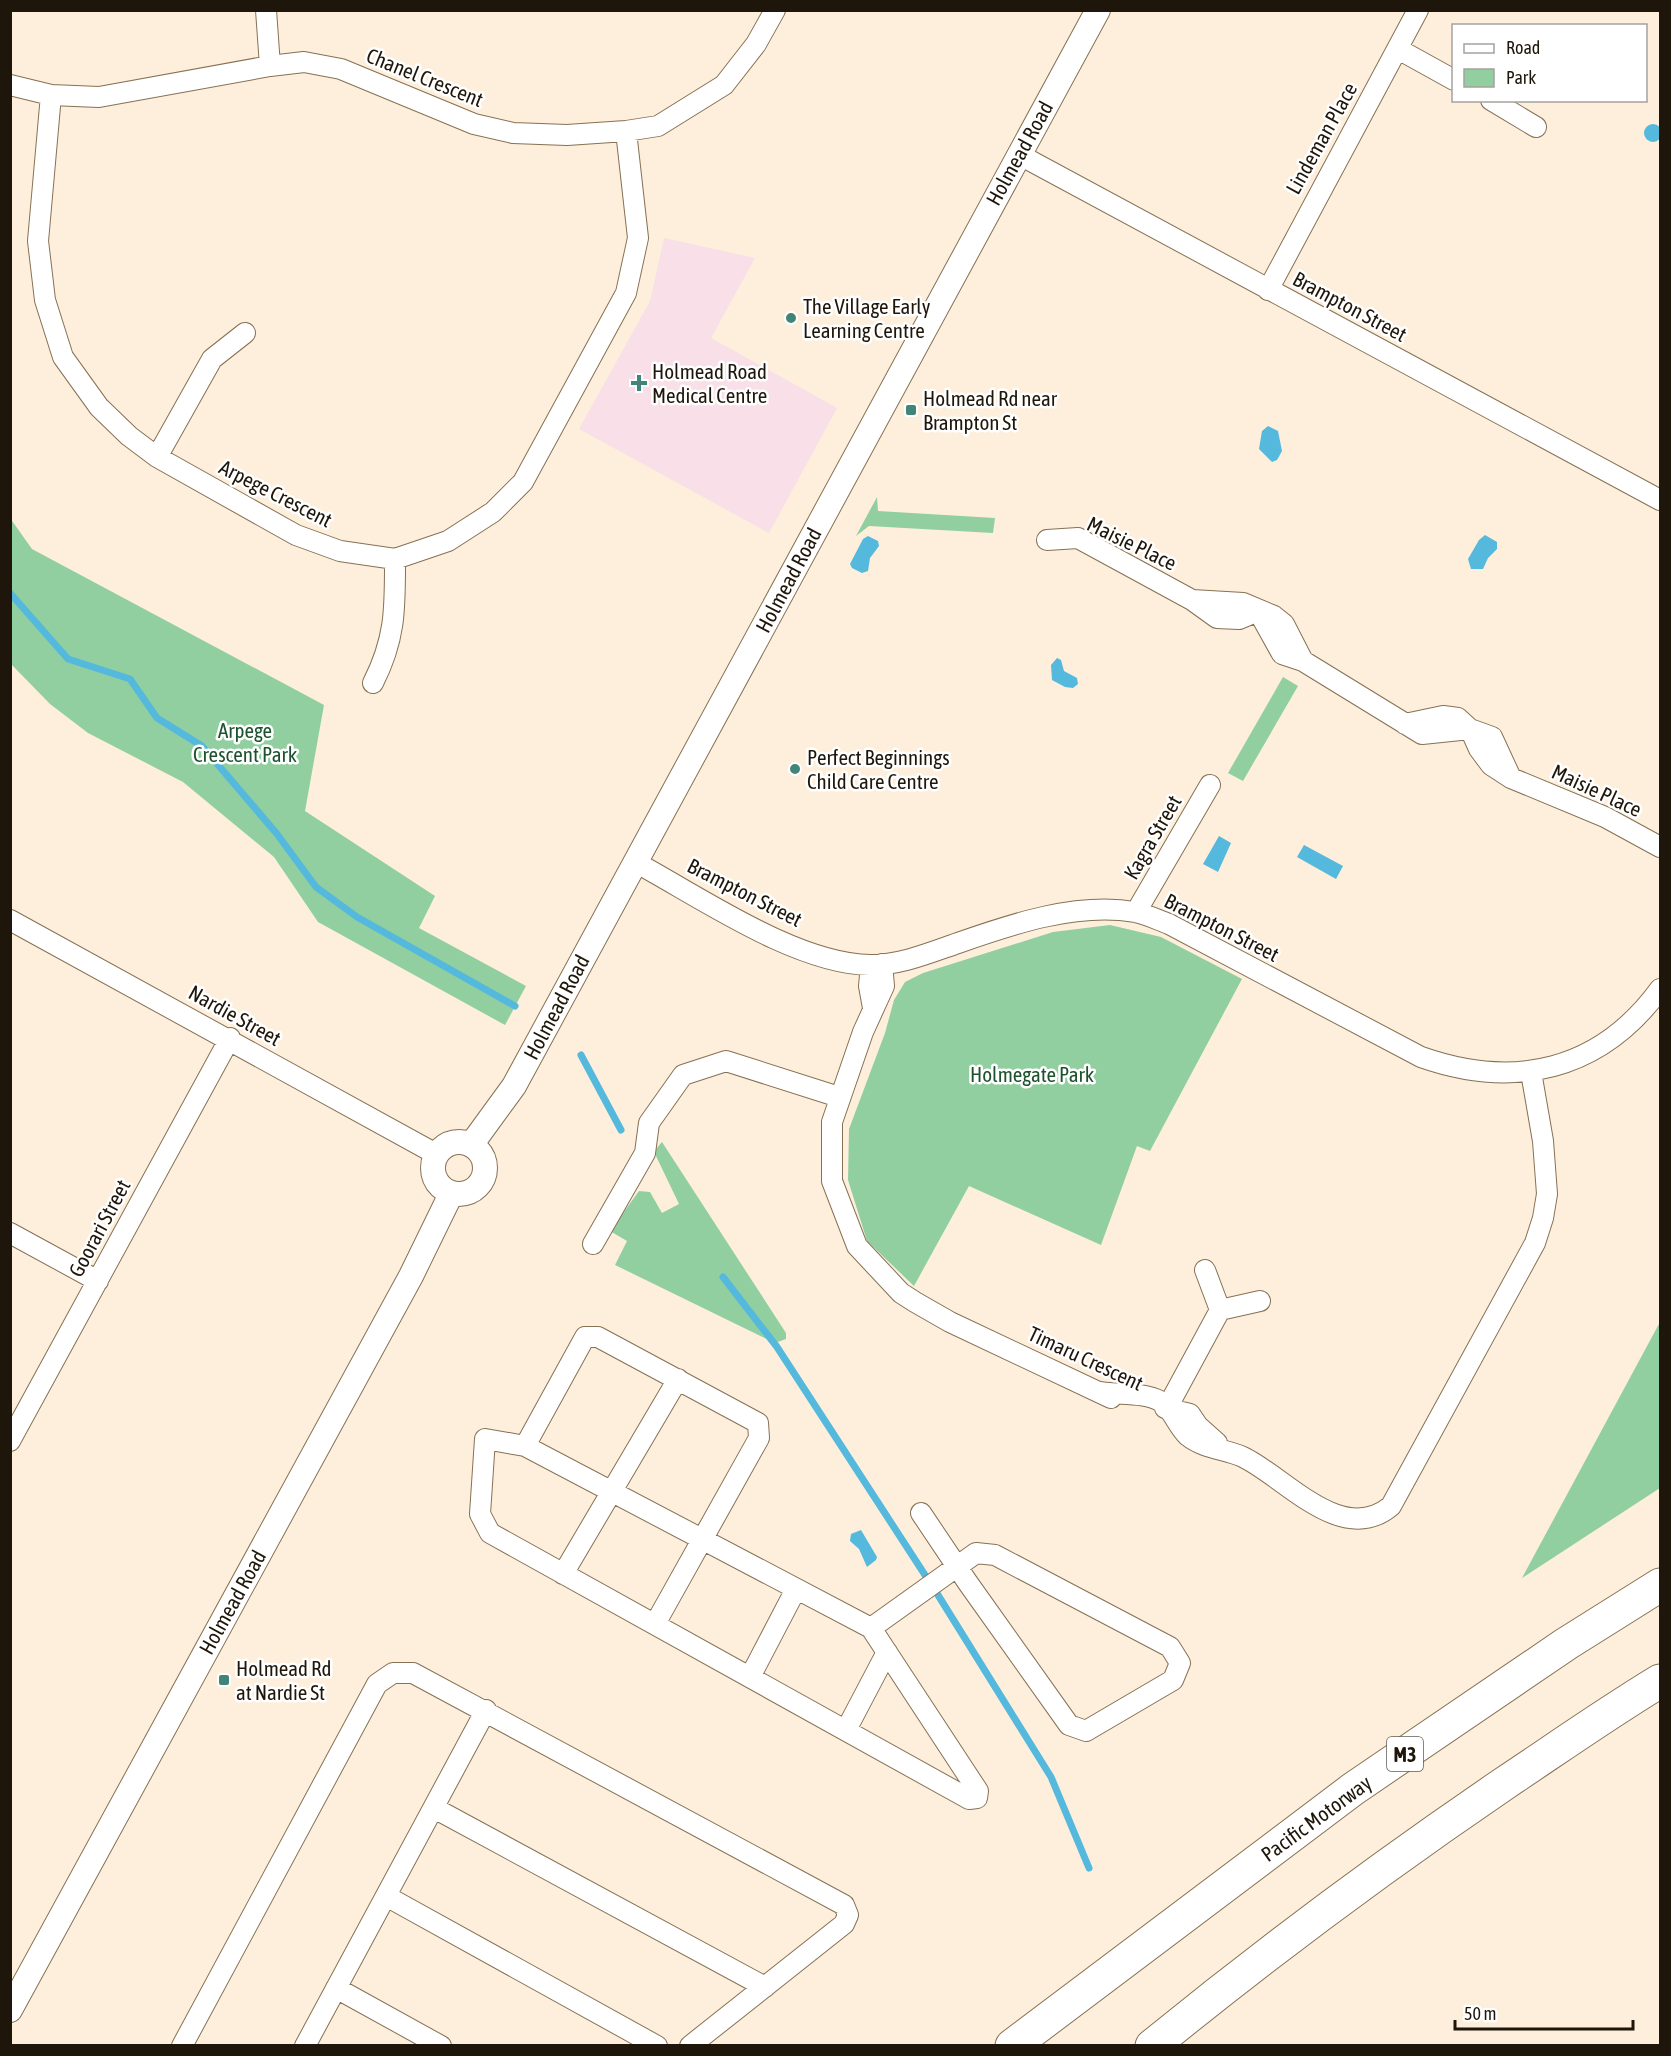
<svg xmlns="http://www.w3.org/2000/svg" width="1671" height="2056" viewBox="0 0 1671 2056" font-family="'Asap Condensed',sans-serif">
	<rect width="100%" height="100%" fill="#fdefdb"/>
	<path fill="#f8dfe8" d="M 664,238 L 755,258 L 711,338 L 837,408 L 769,533 L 579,429 L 650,301 Z"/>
	<path fill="#92cfa0" d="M 877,497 L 878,511 L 995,518 L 993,533 L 869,526 L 856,536 Z
		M 10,518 L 32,549 L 324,705 L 305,811 L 435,896 L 419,928 L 526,986 L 505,1025 L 318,922 L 274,857 L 183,782 L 88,733 L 50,704 L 11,664 Z
		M 1283,677 L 1298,686 L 1243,781 L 1228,773 Z
		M 1110,925 L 1161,937 L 1242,979 L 1150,1151 L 1137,1146 L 1101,1245 L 969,1186 L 914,1286 L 867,1241 L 848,1180 L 849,1129 L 885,1033 L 894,1000 L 905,982 L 923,973 L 1053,932 Z
		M 662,1142 L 786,1333 L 786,1339 L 775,1343 L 615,1265 L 627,1241 L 610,1231 L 639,1191 L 650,1192 L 662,1213 L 679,1204 L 656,1156 L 655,1150 Z
		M 1660,1322 L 1660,1488 L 1522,1578 Z"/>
	<path fill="#55b8dd" d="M1644 133a9 9 0 1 1 18 0a9 9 0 1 1-18 0Z
		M 1268,426 L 1278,431 L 1282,451 L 1277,460 L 1272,462 L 1259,449 L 1262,431 Z
		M 1485,535 L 1497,542 L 1497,549 L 1488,558 L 1483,569 L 1471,569 L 1468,559 L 1479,540 Z
		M 868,536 L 878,541 L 879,546 L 870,558 L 868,571 L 862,573 L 852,568 L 850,564 L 863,539 Z
		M 1057,658 L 1061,660 L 1064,671 L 1077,678 L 1078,684 L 1073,688 L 1065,687 L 1052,680 L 1051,665 Z
		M 1219,836 L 1231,843 L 1218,872 L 1203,864 Z
		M 1304,845 L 1343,866 L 1336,879 L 1297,857 Z
		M 861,1530 L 877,1557 L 876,1560 L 867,1567 L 859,1549 L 850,1541 L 851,1534 Z"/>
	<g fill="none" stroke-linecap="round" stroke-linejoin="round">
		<path stroke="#55b8dd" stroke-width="7" d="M 10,593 L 68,659 L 130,679 L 157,718 L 202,746 L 277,834 L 316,887 L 357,917 L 515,1006
			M 581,1055 L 621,1130
			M 723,1277 L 777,1347 L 938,1595 L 1051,1777 L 1089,1868"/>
		<defs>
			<path id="minor" d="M 266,10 L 270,66
				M 1398,49 L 1454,80
				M 10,85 L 51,95 L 99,97 L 270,66 L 304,62 L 341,69 L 474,124 L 513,133 L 567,135 L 626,131 L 658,126 L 724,85 L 756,44 L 775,10
				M 51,95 L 38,241 L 45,300 L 63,357 L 99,407 L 129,436 L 157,457 L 296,535 L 340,551 L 395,559 L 448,541 L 493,512 L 523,482 L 626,293 L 638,238 L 626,131
				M 1491,100 L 1536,127
				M 1018,154 L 1660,500
				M 1268,290 L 1418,10
				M 157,457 L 212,359 L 245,333
				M 1047,540 L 1078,538 L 1192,600 L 1217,618 L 1239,619 L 1258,611 L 1282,654 L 1303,661 L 1422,734 L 1470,729 L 1479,749 L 1491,765 L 1511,778 L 1605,817 L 1660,847
				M 1192,600 L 1243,603 L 1274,616 L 1284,624 L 1303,661
				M 373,683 C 396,638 395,607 395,559
				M 1405,724 L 1443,716 L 1458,718 L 1470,729 L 1492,737 L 1511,778
				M 635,862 C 700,897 796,964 870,965 C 901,965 929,953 958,943 C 1012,924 1077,902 1135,912 C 1146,914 1158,920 1169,924 L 1421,1057 C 1515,1090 1600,1071 1660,989
				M 1136,912 L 1210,785
				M 10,920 L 436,1154
				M 882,964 L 884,986 L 863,1032 L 832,1122 L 832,1181 L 857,1246 L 901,1293 L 915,1302 L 950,1322 L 1111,1398
				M 871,965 L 869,986 L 873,1008
				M 10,1233 L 98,1281
				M 593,1244 L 645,1153 L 649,1123 L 683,1075 L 726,1061 L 839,1097
				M 1205,1270 L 1220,1310 L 1260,1301
				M 1101,1392 C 1119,1395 1144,1392 1160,1401 C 1173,1409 1177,1426 1188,1436 C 1204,1449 1226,1449 1243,1457 C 1285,1477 1342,1547 1391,1506 L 1535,1243 L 1543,1218 L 1547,1194 L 1543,1141 L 1531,1072
				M 1165,1408 L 1190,1414 L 1198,1426 L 1217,1443
				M 1167,1408 L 1220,1310
				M 485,1439 L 525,1446 L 871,1628 L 978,1791 L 977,1798 L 969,1799 L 490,1533 L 480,1514 Z
				M 10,1441 L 230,1038
				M 525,1446 L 585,1337 L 598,1337 L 758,1423 L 759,1438 L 655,1624
				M 563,1574 L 678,1379
				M 871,1628 L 976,1553 L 995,1555 L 1170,1647 L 1180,1663 L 1173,1680 L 1086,1731 L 1069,1725 L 968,1583 L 921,1513
				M 750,1677 L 796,1589
				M 846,1730 L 887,1652
				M 434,1808 L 765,1987
				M 386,1896 L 657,2046
				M 336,1988 L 441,2046
				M 182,2046 L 377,1684 L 393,1673 L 413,1673 L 844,1905 L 848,1915 L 844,1924 L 690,2046
				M 305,2046 L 486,1710"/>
			<path id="tertiary" d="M433 1168a26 26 0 1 1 52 0a26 26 0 1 1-52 0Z
				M 471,1145 L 514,1086 L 1098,10
				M 10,2010 L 411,1276 L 451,1194"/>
			<path id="motorway" d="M 1012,2046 L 1353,1789 L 1566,1644 L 1660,1585
				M 1152,2046 C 1266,1953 1383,1866 1505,1783 C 1556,1749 1607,1713 1660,1681"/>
		</defs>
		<use href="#minor" stroke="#867154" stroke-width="22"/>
		<use href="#tertiary" stroke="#867154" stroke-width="26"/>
		<use href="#motorway" stroke="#867154" stroke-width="35"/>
		<use href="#minor" stroke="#fff" stroke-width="20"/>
		<use href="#tertiary" stroke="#fff" stroke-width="24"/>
		<use href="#motorway" stroke="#fff" stroke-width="33"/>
	</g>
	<g fill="#418578" stroke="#fff" stroke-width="2">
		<circle cx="791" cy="318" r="6"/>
		<path d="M636 374h6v6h6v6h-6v6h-6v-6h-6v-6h6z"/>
		<rect x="905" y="404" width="12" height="12" rx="3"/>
		<circle cx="795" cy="769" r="6"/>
		<rect x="218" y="1674" width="12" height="12" rx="3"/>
	</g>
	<g text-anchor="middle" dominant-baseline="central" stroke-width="5" stroke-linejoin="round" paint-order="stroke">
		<rect fill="#fff" stroke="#625c54" stroke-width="1.5" x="1387" y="1737" width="36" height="34" rx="4.5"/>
		<g font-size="20" font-weight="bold" fill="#1e160a">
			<text x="1405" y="1754">M3</text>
		</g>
		<g font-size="21" fill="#1e160a" stroke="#fff">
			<text transform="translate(425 77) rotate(22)">Chanel Crescent</text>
			<text transform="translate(1321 138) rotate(-61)">Lindeman Place</text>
			<text transform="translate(1019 153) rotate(-61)">Holmead Road</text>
			<text transform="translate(1350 306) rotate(28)">Brampton Street</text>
			<text transform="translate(276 493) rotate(27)">Arpege Crescent</text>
			<text transform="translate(1132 543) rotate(26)">Maisie Place</text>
			<text transform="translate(788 580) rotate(-62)">Holmead Road</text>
			<text transform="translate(1597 790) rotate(25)">Maisie Place</text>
			<text transform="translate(1152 837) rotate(-60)">Kagra Street</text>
			<text transform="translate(745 892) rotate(27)">Brampton Street</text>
			<text transform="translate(1222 927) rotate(27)">Brampton Street</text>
			<text transform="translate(556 1007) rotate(-62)">Holmead Road</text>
			<text transform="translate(235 1015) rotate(29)">Nardie Street</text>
			<text transform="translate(99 1228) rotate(-62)">Goorari Street</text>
			<text transform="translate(1086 1358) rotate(25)">Timaru Crescent</text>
			<text transform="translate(232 1602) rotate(-61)">Holmead Road</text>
			<text transform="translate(1316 1818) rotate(-36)">Pacific Motorway</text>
		</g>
		<g font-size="21" fill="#1e160a" stroke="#fff" text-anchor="start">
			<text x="803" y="306">The Village Early<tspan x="803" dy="24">Learning Centre</tspan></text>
			<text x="652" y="371">Holmead Road<tspan x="652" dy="24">Medical Centre</tspan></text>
			<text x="923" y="398">Holmead Rd near<tspan x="923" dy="24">Brampton St</tspan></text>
			<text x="807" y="757">Perfect Beginnings<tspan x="807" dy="24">Child Care Centre</tspan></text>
			<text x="236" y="1668">Holmead Rd<tspan x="236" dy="24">at Nardie St</tspan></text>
		</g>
		<g font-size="21" fill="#1e512d" stroke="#fff">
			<text x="245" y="730">Arpege<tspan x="245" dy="24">Crescent Park</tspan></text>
			<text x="1032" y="1074">Holmegate Park</text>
		</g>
	</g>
	<rect width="1671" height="2056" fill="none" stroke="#1e160a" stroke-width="24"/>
	<rect x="1452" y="24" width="195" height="78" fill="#ffffff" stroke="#a5a29d" stroke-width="1.5"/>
	<rect x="1464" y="44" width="30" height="9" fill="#ffffff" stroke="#a5a29d" stroke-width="1.5"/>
	<text x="1506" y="54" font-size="18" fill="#1e160a">Road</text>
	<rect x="1464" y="69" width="30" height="18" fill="#92cfa0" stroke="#a5a29d" stroke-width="1.5"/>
	<text x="1506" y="84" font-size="18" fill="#1e160a">Park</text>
	<path d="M1455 2020v9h178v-9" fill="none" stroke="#1e160a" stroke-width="3"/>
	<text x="1464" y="2020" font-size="18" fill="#1e160a" stroke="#ffffff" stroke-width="4.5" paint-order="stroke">50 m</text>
</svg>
